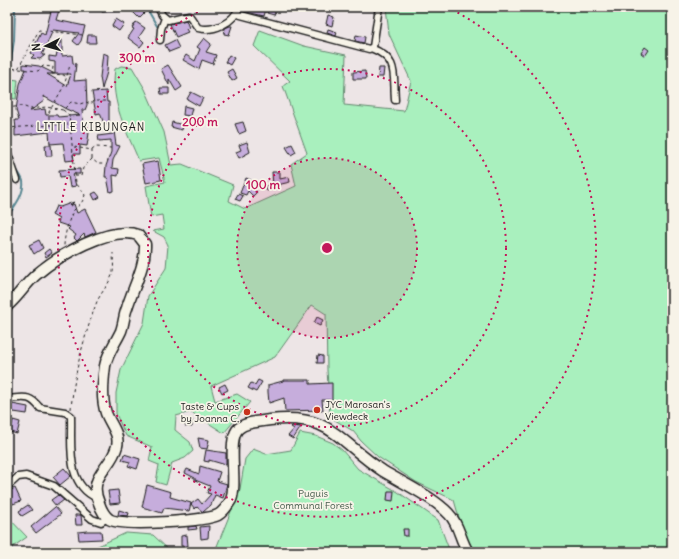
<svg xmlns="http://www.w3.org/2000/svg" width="679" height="559" viewBox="0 0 679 559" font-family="Delius,sans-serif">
	<rect width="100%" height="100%" fill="#ede5e6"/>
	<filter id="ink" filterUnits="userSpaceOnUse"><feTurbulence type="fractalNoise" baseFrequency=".025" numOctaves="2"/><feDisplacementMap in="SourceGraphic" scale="8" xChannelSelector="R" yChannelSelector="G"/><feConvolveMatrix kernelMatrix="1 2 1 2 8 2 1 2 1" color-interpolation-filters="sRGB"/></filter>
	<g filter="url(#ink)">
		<path fill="#a9f0be" stroke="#62866d" d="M 386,7 L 672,7 L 672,552 L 475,552 L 464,535 L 454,500 L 416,482 L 378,457 L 361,441 L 353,431 L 330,417 L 327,370 L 326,314 L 312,305 L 275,357 L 211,386 L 215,401 L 237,394 L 250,402 L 224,433 L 191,412 L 176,416 L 175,430 L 190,442 L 193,451 L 185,458 L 172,463 L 166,485 L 156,482 L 159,465 L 149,461 L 152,447 L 126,436 L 116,414 L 116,393 L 121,370 L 144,323 L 148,296 L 166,268 L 168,245 L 164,237 L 153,231 L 164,229 L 162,215 L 151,217 L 146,186 L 165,182 L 159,158 L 139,161 C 127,132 110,102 115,69 L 121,66 L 132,67 L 145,89 L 164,132 L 171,165 L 182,164 L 233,185 L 229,201 L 245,209 L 296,186 L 291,164 L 307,153 L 283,86 L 290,81 L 254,46 L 260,30 L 304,46 L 346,55 L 344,105 L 404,111 L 411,81 L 389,34 Z
			M 11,79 L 18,80 L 16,99 L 9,98 Z
			M 300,433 L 316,436 L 333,443 L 342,450 L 358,469 L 398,492 L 438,520 L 450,552 L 208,552 L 215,551 L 240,489 L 245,459 L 253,449 L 266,454 L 291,450 Z
			M 7,516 L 27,537 L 7,551 Z
			M 126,533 L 153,535 L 171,552 L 85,552 Z"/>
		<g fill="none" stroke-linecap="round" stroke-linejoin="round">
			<path stroke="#598792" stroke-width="2" d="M 146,7 L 157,26
				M 7,86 L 14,40 L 15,7
				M 7,217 C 14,207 25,194 23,181 C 22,177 17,171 15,167"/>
		</g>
		<path fill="#c6addc" stroke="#1c1c1c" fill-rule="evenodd" d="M 52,7 L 60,7 L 56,20 L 85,26 L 81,41 L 78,45 L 73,41 L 79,33 L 53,30 L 42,55 L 45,55 L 40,59 L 31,58 L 34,55 L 31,53 L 41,33 L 45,35 Z
			M 102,7 L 126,7 L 126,10 L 102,12 Z
			M 128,7 L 140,7 L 145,12 L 139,18 Z
			M 243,7 L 262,7 L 266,9 L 264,16 L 242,11 Z
			M 269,7 L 277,7 L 274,15 L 267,13 Z
			M 328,15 L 334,17 L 332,26 L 326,24 Z
			M 116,19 L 124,24 L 119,31 L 112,26 Z
			M 186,20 L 189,28 L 186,29 L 188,32 L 176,37 L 170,24 Z
			M 136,22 L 145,28 L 139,37 L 144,42 L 140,47 L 128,38 L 134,29 L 132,28 Z
			M 230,26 L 232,26 L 229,35 L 224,34 L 225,28 Z
			M 328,29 L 337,32 L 336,36 L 327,33 Z
			M 88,35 L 95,35 L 96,43 L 87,43 Z
			M 356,35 L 365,37 L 364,43 L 355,41 Z
			M 204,38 L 211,44 L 206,52 L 216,55 L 213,64 L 202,60 L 199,69 L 183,60 L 186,55 L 195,61 L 200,49 L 197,47 Z
			M 60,39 L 62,40 L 62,56 L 72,55 L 73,63 L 76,64 L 74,81 L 86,80 L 87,105 L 85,110 L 82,110 L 84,132 L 89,133 L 87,146 L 80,145 L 80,154 L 73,154 L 74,160 L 66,161 L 63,143 L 50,144 L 49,132 L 15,136 L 15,129 L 16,129 L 15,120 L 19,120 L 16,110 L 20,84 L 26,69 L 23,69 L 23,64 L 39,66 L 55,74 L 47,74 L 67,86 L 71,74 L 55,74 L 55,62 L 49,61 L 49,56 L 56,57 ZM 43,96 L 66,109 L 80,115 L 58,117 L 57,115 L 46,115 L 45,109 L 30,111 L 44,101 Z
			M 175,40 L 179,48 L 169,52 L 165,45 Z
			M 645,47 L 649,50 L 645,56 L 641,53 Z
			M 103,53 L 108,55 L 107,72 L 102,89 L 100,77 Z
			M 229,55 L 234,58 L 230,65 L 225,62 Z
			M 168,65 L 182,87 L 176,91 L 169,79 L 169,85 L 161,69 Z
			M 379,68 L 384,68 L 383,77 L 378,77 Z
			M 232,69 L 237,78 L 232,81 L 227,72 Z
			M 365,71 L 366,79 L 353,79 L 353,72 Z
			M 160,88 L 169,88 L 169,94 L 161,94 Z
			M 106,91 L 107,102 L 109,102 L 109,123 L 104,124 L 100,113 L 96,114 L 92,92 Z
			M 191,92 L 203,98 L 199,106 L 187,99 Z
			M 184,106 L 192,108 L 190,116 L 183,115 Z
			M 172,122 L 183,125 L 182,130 L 171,127 Z
			M 243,122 L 246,131 L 239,134 L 235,124 Z
			M 114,131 L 116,145 L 120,146 L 113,160 L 112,168 L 119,169 L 118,176 L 113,175 L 114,191 L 110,192 L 107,177 L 105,177 L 106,166 L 111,152 L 111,140 L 99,141 L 98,136 L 113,134 Z
			M 247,142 L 250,152 L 239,158 L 236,152 L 241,150 L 239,145 Z
			M 292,144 L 296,152 L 291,155 L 286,147 Z
			M 45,145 L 51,145 L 52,156 L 46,156 Z
			M 158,161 L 161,180 L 146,183 L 142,164 Z
			M 80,169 L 80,174 L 73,174 L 76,186 L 70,187 L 68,176 L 60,177 L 59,170 Z
			M 272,172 L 280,172 L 280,179 L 289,177 L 290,182 L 273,186 Z
			M 246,178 L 251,180 L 249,185 L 257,192 L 253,196 L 248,191 L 246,195 L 240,193 Z
			M 271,184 L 272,189 L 267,191 L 265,186 Z
			M 96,192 L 100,197 L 95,200 L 92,194 Z
			M 238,194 L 243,196 L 240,201 L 235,199 Z
			M 74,202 L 70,206 L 74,204 L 77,213 L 85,209 L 96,232 L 85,237 L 84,234 L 77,241 L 74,238 L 76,235 L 68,229 L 70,227 L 58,223 L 59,219 L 52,215 L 56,206 L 60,207 Z
			M 39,240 L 43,248 L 34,254 L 29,245 Z
			M 49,249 L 52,253 L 46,257 L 44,253 Z
			M 317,317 L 323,320 L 320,326 L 314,323 Z
			M 318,355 L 323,356 L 323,363 L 317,363 Z
			M 258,380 L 262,382 L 256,392 L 248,388 L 251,383 L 255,385 Z
			M 283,380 L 310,380 L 310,384 L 332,383 L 332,400 L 322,400 L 323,410 L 285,411 L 284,398 L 269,403 L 268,392 L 268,385 L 283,381 Z
			M 225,384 L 228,390 L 222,393 L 219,387 Z
			M 7,403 L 28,407 L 27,414 L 7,411 Z
			M 13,420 L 20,422 L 17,434 L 10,432 Z
			M 185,420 L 192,420 L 192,427 L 185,426 Z
			M 292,426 L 301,427 L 293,439 L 288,436 L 294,429 L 291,427 Z
			M 198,438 L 209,440 L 207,449 L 200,448 Z
			M 206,450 L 226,453 L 226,465 L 209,460 L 209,462 L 204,461 Z
			M 124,454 L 140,459 L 137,469 L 128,466 L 130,462 L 122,460 Z
			M 200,466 L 220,472 L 217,481 L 227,484 L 223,498 L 215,495 L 211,505 L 203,512 L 197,507 L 195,509 L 191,504 L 198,499 L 202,504 L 211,494 L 207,493 L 210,486 L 195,480 L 195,478 L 185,473 L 187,469 L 199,474 Z
			M 64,468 L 71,476 L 60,485 L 53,477 Z
			M 147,485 L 171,492 L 170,497 L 191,503 L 189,511 L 164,508 L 162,513 L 142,507 Z
			M 15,488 L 21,501 L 13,504 L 7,492 Z
			M 118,490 L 120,503 L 110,504 L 108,491 Z
			M 388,491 L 394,491 L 393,501 L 387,500 Z
			M 58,495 L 64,500 L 56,506 L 51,500 Z
			M 28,505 L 32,510 L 22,516 L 19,511 Z
			M 55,507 L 61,514 L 36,533 L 31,527 Z
			M 119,510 L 129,513 L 128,516 L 118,515 Z
			M 75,515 L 81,515 L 82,525 L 76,525 Z
			M 196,526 L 197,529 L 188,530 L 188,527 Z
			M 209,526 L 208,538 L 201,539 L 200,527 Z
			M 403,529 L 408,529 L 408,536 L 404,536 Z
			M 87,531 L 101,531 L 102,539 L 79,540 L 78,532 Z
			M 187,535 L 188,546 L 181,546 L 181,536 Z"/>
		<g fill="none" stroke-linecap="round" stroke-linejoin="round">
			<defs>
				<path id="minor" d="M 158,7 L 162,15 L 168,20 L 189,15 L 198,28 C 213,32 234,23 239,7
					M 237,14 L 369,49 L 373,47 L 379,7
					M 160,40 L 161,29 L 165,18
					M 371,48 C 399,59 393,74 395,100
					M 7,52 L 7,59
					M 7,151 L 17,180
					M 7,399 C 24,398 29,394 40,408 L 65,412 L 71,416 C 72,445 65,484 97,498
					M 7,487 L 18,477 L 26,476 L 54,486 L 92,519 L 101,522 L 108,518"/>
				<path id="primary" d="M 7,306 C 18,297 26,283 37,274 C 58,256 110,225 138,235 L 145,244 C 146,265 133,288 127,308 C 124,315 124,323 121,331 C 116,342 107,354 105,366 C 103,381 101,399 106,413 C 110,424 120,434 117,446 C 111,469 87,476 99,503 C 101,509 105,516 109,519 C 119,527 207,521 218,515 C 223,512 228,505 231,500 C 238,482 226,438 239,428 C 248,421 259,422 270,420 C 332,413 337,441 383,471 C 403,483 433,497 449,514 C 459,524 460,540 468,552"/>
			</defs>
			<use href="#minor" stroke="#1c1c1c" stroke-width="9"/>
			<use href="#primary" stroke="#1c1c1c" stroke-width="13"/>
			<path stroke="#1c1c1c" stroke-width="1" stroke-dasharray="3 3" stroke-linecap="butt" d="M 7,68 L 18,69 L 39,30 L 83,35
				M 19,69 L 38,71 L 43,66 L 53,67 L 52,74 L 64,75 L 66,78
				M 7,88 L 12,89
				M 7,108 L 22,106 L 30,109 L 46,107 L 63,110 L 71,102 L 80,104 L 86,102 L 91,104 L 93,101 L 105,101
				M 63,110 L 69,115 L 76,183 L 85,195 C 82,204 80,204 74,210 C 69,217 64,237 64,246
				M 49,125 L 49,112 L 64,86 L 70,65
				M 7,128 L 68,124
				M 74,147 L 92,150 L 96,147 L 111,148
				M 92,150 L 92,159
				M 75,176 L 81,176 L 83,168 L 92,159 L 98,164 L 104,164
				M 71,409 C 74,373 84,338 96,304 C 100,293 110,284 113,272 C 114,266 113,259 113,253"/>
			<use href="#minor" stroke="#f7f3e8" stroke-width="6"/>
			<use href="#primary" stroke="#f7f3e8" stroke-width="10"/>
		</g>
	</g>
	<circle cx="327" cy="248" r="90" fill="#c2185b" fill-opacity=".12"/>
	<g fill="none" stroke="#c2185b" stroke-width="2" stroke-dasharray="2 4">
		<circle cx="327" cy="248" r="90"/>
		<circle cx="327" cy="248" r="179"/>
		<path d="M447 7A269 269 0 1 1 207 7"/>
	</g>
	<g fill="#c8321e" stroke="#f7f3e8" stroke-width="1.5">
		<circle cx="317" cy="410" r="4"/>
		<circle cx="247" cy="412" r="4"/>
	</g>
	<g text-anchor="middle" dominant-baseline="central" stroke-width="3.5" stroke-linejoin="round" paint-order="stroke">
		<g font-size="10" fill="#1c1c1c" stroke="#f7f3e8" text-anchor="start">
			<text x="325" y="404">JYC Marosan's<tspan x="325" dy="12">Viewdeck</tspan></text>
			<text x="239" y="406" text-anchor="end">Taste &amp; Cups<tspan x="239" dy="12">by Joanna C.</tspan></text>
		</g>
		<g font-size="10" fill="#465c4d" stroke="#f7f3e8">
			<text x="313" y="493">Puguis<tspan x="313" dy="12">Communal Forest</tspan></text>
		</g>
		<g font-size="11" letter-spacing="1" fill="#1c1c1c" stroke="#f7f3e8">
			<text x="91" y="127">LITTLE KIBUNGAN</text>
		</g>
	</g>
	<circle cx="327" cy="248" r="6" fill="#c2185b" stroke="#f7f3e8" stroke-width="2"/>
	<g font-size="12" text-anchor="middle" font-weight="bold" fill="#c2185b" stroke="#f7f3e8" stroke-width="3.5" stroke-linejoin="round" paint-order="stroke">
		<text x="137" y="62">300 m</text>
		<text x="200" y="126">200 m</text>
		<text x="263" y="189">100 m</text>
	</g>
	<rect width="679" height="559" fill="none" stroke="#f7f3e8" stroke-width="24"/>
	<rect x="12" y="12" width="655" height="535" fill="none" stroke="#1c1c1c" stroke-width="1.5" filter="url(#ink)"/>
	<g transform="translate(46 46) rotate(264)" stroke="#f7f3e8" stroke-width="3" paint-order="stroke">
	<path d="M0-3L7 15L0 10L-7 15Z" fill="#1c1c1c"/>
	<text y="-6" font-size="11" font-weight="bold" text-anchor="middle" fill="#1c1c1c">N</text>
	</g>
</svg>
